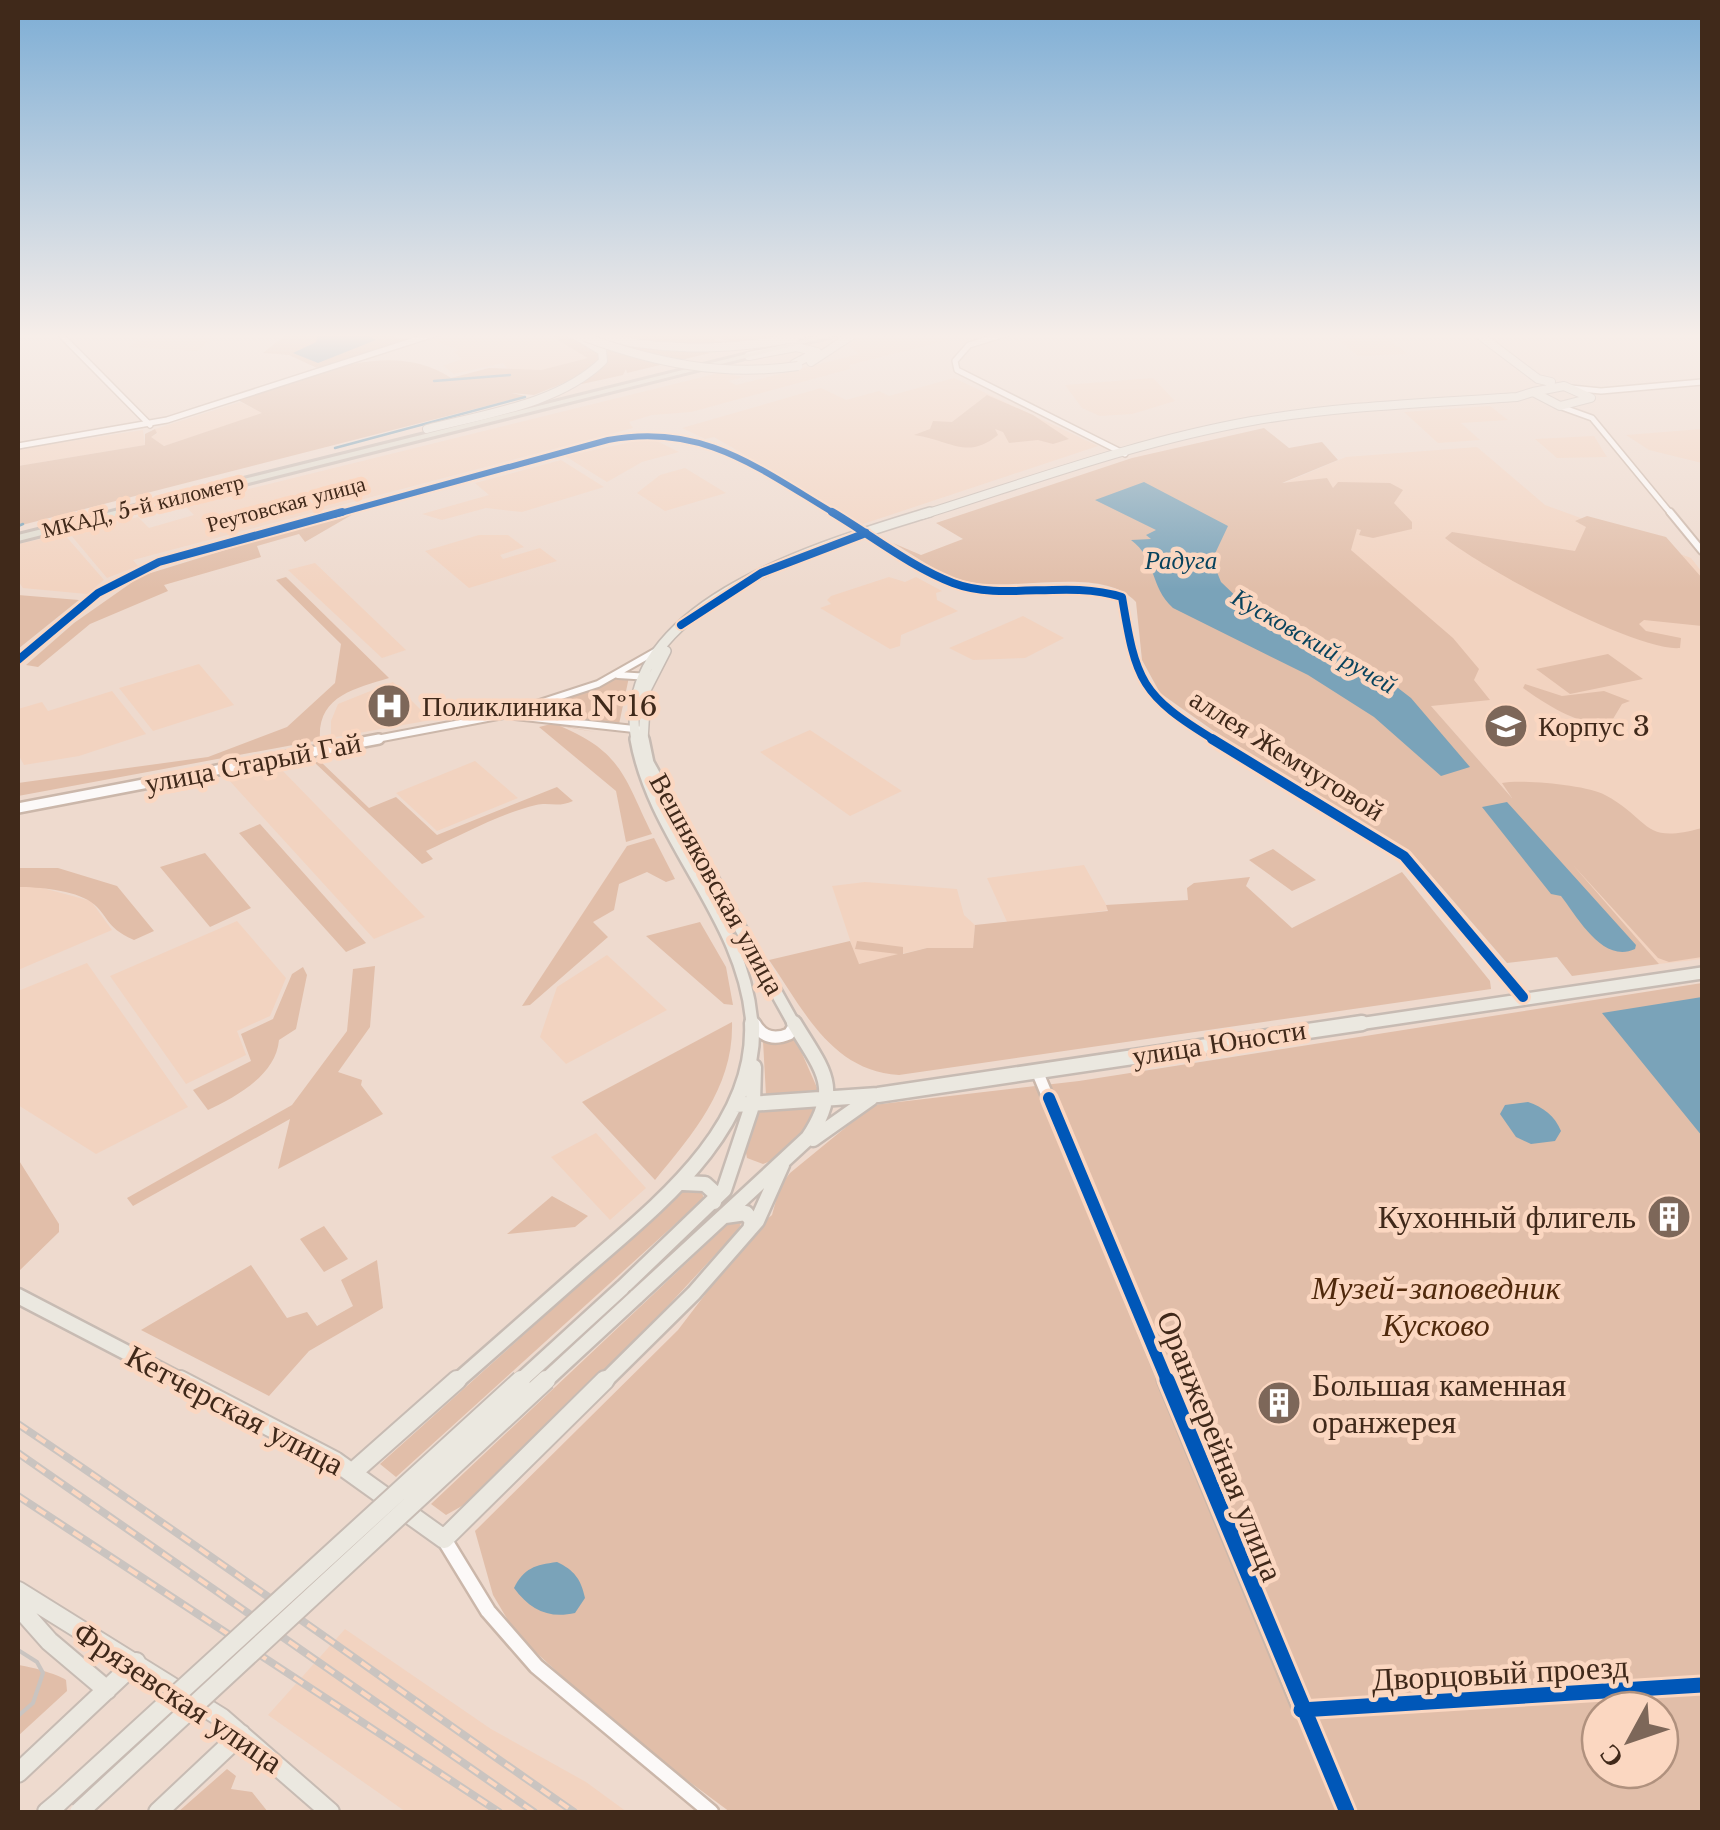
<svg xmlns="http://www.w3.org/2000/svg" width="1720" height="1830" viewBox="0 0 1720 1830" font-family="'Libre Baskerville',serif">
	<rect width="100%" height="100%" fill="#eedace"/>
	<path fill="#f2d3c0" d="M 149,333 L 220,333 L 197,351 L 129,347 Z
		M 448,333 L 546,333 L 590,358 L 541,370 L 511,372 L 503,363 L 454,374 L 443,366 L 462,359 L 454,352 L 459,350 L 430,339 Z
		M 875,333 L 977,333 L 849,365 L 850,369 L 691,412 L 652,415 L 629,422 L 633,428 L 133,560 L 138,566 L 107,578 L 70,534 L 138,517 L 149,528 L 194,515 L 184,505 L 719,373 L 744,377 L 728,381 L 736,385 L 859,354 L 849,346 L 851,342 Z
		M 1331,333 L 1382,333 L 1407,354 L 1358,356 Z
		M 954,378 L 1098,446 L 863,524 L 714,437 L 705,439 L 682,428 L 821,388 L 846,400 L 879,391 L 889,396 Z
		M 1153,378 L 1175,401 L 1132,414 L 1100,416 L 1082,408 L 1065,385 Z
		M 240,402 L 264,413 L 164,446 L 150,437 L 157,434 L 155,429 Z
		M 1490,406 L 1508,420 L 1461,423 L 1480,440 L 1438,443 L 1404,412 Z
		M 1702,429 L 1702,463 L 1649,450 L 1626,435 Z
		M 143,430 L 145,445 L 18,466 L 18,449 Z
		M 1594,436 L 1607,457 L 1557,458 L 1535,439 Z
		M 651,438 L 679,452 L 642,462 L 607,482 L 565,456 Z
		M 1477,447 L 1545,505 L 1691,558 L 1702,572 L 1702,959 L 1659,964 L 1430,705 L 1229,506 L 1346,457 Z
		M 561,460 L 604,487 L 522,512 L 486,508 L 442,520 L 422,514 L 489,495 L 475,483 Z
		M 685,468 L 726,493 L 665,511 L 637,493 L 660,475 Z
		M 64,534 L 104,580 L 87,594 L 23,588 L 18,581 L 18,544 Z
		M 479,535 L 508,535 L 524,547 L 500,555 L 503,559 L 540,548 L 557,561 L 469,588 L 425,551 Z
		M 315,563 L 406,650 L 382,658 L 288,570 Z
		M 889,577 L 905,582 L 916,577 L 942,591 L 936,593 L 937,600 L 958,611 L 901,635 L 900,646 L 890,649 L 820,608 L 831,604 L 827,600 L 831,596 Z
		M 1023,616 L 1064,638 L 1025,658 L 973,660 L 949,648 Z
		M 199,664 L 234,705 L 153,731 L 119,688 Z
		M 393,682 L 431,720 L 331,738 L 331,721 L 338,704 Z
		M 112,691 L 146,734 L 79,756 L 24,765 L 18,754 L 18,709 L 42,702 L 48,711 Z
		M 810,730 L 902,791 L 850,816 L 760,752 Z
		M 475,761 L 518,798 L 437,831 L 396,793 Z
		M 280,768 L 425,917 L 374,939 L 227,778 Z
		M 1084,865 L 1109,910 L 1008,924 L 987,878 Z
		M 865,882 L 957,889 L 964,915 L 975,925 L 973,948 L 927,948 L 858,964 L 832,886 Z
		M 18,887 L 39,887 L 91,901 L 112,930 L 18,970 Z
		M 237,921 L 286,978 L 270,1016 L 237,1031 L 246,1055 L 186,1084 L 110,976 Z
		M 607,955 L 667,1010 L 566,1064 L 540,1037 L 557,987 Z
		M 87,963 L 188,1107 L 96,1154 L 18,1105 L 18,991 Z
		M 596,1133 L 646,1188 L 610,1220 L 551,1157 Z
		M 345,1629 L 491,1729 L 586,1782 L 627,1812 L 406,1812 L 268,1715 Z"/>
	<path fill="#e1bea9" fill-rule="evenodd" d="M 288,333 L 380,333 L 408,340 L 252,391 L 246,391 L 317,368 L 289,355 L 263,353 Z
		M 546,333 L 580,339 L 594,333 L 798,333 L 744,345 L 718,338 L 714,340 L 736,345 L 698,349 L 710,353 L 627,373 L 626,369 L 623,375 L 582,384 L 564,383 L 534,395 L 511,393 L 526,396 L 18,526 L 18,466 L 145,445 L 145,434 L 155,429 L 157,433 L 151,437 L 164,446 L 262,413 L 238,400 C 304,379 388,336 451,378 L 489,368 L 541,370 L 588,358 Z
		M 987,395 L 1033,415 L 1069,439 L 1053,444 L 1038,440 L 1009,443 L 1003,432 L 995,429 L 998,435 C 967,460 953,441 914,435 L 930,429 L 933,421 L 952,422 Z
		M 1264,428 L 1289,448 L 1322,442 L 1338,460 L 1282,483 L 1327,478 L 1333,488 L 1338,482 L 1390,483 L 1403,490 L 1394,503 L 1412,522 L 1412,529 L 1373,538 L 1359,535 L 1361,530 L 1357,529 L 1351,550 L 1453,638 L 1479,669 L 1474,680 L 1490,700 L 1431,706 L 1512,798 L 1502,783 C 1522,779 1587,785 1605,795 C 1652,820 1641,845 1702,828 L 1702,957 L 1669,962 L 1658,958 L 1573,865 L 1659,964 L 1572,976 L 1557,957 L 1507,963 L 1411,852 L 1235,746 L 1160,693 L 1142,660 L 1136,602 C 1101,563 1009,595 962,580 C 937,573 915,556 893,543 L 921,555 L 963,539 L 936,523 L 1132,458 Z
		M 348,512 L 355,513 L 305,542 L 299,534 L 257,546 L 261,557 L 164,585 L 168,591 L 90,624 L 38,667 L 26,665 L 74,623 L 141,576 Z
		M 1587,516 L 1666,537 L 1702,578 L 1702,626 L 1644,620 L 1639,624 L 1646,631 L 1681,638 L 1680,648 C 1636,652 1482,568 1445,538 L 1452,532 L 1575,551 L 1586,527 L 1575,521 Z
		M 286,577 L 389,678 C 354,689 317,696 320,740 L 18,796 L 18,783 L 208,757 L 287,727 L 335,683 L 341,644 L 276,580 Z
		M 18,595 L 79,600 L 18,649 Z
		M 1608,654 L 1643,679 L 1570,694 L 1536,669 Z
		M 621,676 L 629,677 L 618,729 L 551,712 L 553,705 Z
		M 1525,684 L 1562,696 L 1604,691 L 1630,701 L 1622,704 L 1610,724 C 1583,728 1545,704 1523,688 Z
		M 527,719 L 595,732 L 560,726 C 622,752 624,777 652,834 L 626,842 L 616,791 L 539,727 L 551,724 Z
		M 314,762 L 321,762 L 369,808 L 396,797 L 437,835 L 557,787 L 573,801 C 558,808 550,802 536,805 C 499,814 460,836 426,851 L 433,859 L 422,864 Z
		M 260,824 L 366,943 L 346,952 L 239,833 Z
		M 654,838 L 675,879 L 666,882 L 647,872 L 619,884 L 614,910 L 593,922 L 608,937 L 530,1005 L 522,1006 L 627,846 Z
		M 1273,849 L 1316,880 L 1292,891 L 1249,860 Z
		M 205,853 L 251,908 L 210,927 L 160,867 Z
		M 18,868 L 58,868 L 117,886 L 154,931 L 134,940 C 103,926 110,916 91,902 C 74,890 38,887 18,887 Z
		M 1402,872 L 1490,981 L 1491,989 L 899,1075 C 831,1071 803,1009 769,960 L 850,941 L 859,964 L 898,954 L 855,949 L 857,941 L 903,947 L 903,954 L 927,948 L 973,948 L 975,925 L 1108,911 L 1106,905 L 1188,900 L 1187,888 L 1194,883 L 1250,877 L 1246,886 L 1292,928 Z
		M 700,922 L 726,967 L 733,1005 L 724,1004 L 646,936 Z
		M 375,966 L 370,1027 L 338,1072 L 362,1080 L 361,1085 L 383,1114 L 278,1169 L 290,1119 L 133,1206 L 127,1198 L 292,1105 L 347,1031 L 353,969 Z
		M 303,967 L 307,975 L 296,1029 L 279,1040 C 276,1075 236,1097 208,1110 L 193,1090 L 251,1061 L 241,1034 L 273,1019 L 292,974 Z
		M 1702,983 L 1702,1812 L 730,1812 L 625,1734 L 516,1634 L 493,1595 L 475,1531 L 678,1330 L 755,1229 L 772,1215 L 780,1186 L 790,1173 L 873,1105 L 1079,1081 ZM 1600,1710 L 1660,1710 L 1660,1770 L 1600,1770 Z
		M 732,1022 C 734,1086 694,1133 655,1180 L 582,1102 Z
		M 794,1035 L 818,1090 L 766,1095 L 763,1041 Z
		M 814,1106 C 811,1130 788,1156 763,1164 L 747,1158 L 745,1148 L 757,1112 Z
		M 18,1159 L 59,1224 L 59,1232 L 18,1272 Z
		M 686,1189 L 700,1189 L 704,1198 L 396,1477 L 380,1464 Z
		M 552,1196 L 588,1216 L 575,1227 L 507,1234 Z
		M 742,1220 L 739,1229 L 653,1322 L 469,1502 L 446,1515 L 431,1504 L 730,1222 Z
		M 324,1226 L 348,1259 L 324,1272 L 300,1239 Z
		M 377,1260 L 383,1308 L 309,1351 L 269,1396 L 141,1330 L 251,1265 L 287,1318 L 307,1312 L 317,1326 L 353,1306 L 341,1280 Z
		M 18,1665 C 28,1666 58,1674 66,1680 L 67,1691 L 18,1736 Z
		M 227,1769 L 236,1776 L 231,1789 L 252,1792 L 268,1812 L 178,1812 Z"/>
	<path fill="#7aa3b9" d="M 319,333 L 364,333 L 376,340 L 318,363 L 293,353 L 316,342 Z
		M 1144,482 L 1228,526 L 1212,560 L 1221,582 L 1243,603 L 1389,681 L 1411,698 L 1470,767 L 1441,776 L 1374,717 L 1308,675 L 1173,608 C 1149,586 1157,559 1131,540 L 1151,539 L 1146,535 L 1156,530 L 1095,500 Z
		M 1507,802 L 1636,945 L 1635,949 C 1603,964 1578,918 1561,896 L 1551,894 L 1482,807 Z
		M 1702,997 L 1702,1136 L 1602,1013 Z
		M 1528,1102 C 1543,1107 1555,1116 1561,1131 L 1555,1141 L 1531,1144 L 1516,1137 L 1500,1114 L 1505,1105 Z
		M 557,1562 C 574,1570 581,1579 585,1598 L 575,1613 C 549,1619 530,1610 514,1588 C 524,1568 535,1565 557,1562 Z"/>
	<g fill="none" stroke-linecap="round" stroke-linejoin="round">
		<path stroke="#7aa3b9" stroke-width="2.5" d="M 434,381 L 510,375
			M 335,448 L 525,397
			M 18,526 L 23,524"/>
		<defs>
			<path id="minor-far4" d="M 59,333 L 150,425
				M 1008,333 L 969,345 L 955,361 L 957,370 L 1125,454
				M 1571,388 L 1601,391 L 1702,382
				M 1556,405 L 1592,418 L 1672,515
				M 18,446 L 167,420 L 437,333
				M 333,515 L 608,440 C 703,422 759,469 837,515"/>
			<path id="minor-far3" d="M 832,512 C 871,535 911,567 953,583 C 1003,602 1066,579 1122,597 C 1136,681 1140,695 1216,741
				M 1670,512 L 1702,551
				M 18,660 L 98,593 L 159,562 L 342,512
				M 618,675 L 650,677
				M 515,716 L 643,730
				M 366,741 L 503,715 L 598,684 L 658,650"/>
			<path id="minor-far2" d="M 1212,739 L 1404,856 L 1523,997
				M 18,808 L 379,739"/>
			<path id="minor-far1" d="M 755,1024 C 763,1038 775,1040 789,1034 L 795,1025
				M 1037,1071 L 1166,1383"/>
			<path id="minor" d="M 1165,1380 L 1301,1710 L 1702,1685
				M 444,1539 L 488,1611 L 536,1666 L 711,1812"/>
			<path id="major-far4" d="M 587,333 C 657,352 724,351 795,338
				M 1477,333 L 1538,379 L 1551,382
				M 749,356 L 796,347 L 817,352 L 794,364
				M 811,362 L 855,333
				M 1564,386 L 1591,398 L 1560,406 L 1533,392 Z
				M 427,429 C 485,414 559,404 603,361 L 602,351 L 572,333
				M 922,515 C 1031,481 1139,441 1252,421 C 1339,406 1429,403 1517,397 L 1533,392"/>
			<path id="major-far3" d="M 636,741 C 611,603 830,543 930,512
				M 643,741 L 646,690 L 666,651"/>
			<path id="major-far2" d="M 636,739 C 654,841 746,919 752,1026
				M 643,739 L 648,763 L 795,1026
				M 1345,1026 L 1702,973"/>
			<path id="major-far1" d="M 735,1105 L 878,1095 L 1362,1023
				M 813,1139 L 871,1098
				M 683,1183 L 705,1184 L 716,1194 L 714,1202
				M 725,1216 L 746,1213 L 752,1221 L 750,1229
				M 622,1288 L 724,1190 L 753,1103 L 754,1067
				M 18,1296 L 185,1383
				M 636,1297 L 808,1138 C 842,1087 823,1071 794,1023
				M 455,1383 C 497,1346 539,1309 581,1272 C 654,1208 757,1131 752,1023
				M 603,1383 L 694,1293 L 757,1221 L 782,1165"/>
			<path id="major" d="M 180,1380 L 335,1461 L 444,1539 L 605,1380
				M 353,1472 L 457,1380
				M 18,1591 L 222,1718 L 330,1812
				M 18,1606 L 49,1641 L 107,1690
				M 18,1773 L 136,1662
				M 47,1812 L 59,1802
				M 158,1812 L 241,1734"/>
			<path id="highway" d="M 832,333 L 844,333 L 18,541 L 18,535 Z"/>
		</defs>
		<use href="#minor-far4" stroke="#cbb7aa" stroke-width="8"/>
		<use href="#minor-far3" stroke="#cbb7aa" stroke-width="10"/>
		<use href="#minor-far2" stroke="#cbb7aa" stroke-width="14"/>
		<use href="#minor-far1" stroke="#cbb7aa" stroke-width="16"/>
		<use href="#minor" stroke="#cbb7aa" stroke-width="19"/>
		<use href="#major-far4" stroke="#c7bbb3" stroke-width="10"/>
		<use href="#major-far3" stroke="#c7bbb3" stroke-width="12"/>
		<use href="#major-far2" stroke="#c7bbb3" stroke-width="16"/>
		<use href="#major-far1" stroke="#c7bbb3" stroke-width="19"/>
		<use href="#major" stroke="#c7bbb3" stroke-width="22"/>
		<use href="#highway" stroke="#c7bbb3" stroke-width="6"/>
		<use href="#minor-far4" stroke="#fcf9f8" stroke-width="5"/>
		<use href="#minor-far3" stroke="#fcf9f8" stroke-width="6"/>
		<use href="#minor-far2" stroke="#fcf9f8" stroke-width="9"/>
		<use href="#minor-far1" stroke="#fcf9f8" stroke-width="11"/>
		<use href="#minor" stroke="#fcf9f8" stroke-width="14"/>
		<use href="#major-far4" stroke="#ebe8e0" stroke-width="8"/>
		<use href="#major-far3" stroke="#ebe8e0" stroke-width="9"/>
		<use href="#major-far2" stroke="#ebe8e0" stroke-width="11"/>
		<use href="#major-far1" stroke="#ebe8e0" stroke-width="14"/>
		<use href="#major" stroke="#ebe8e0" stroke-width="18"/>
		<use href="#highway" fill="#e0ddd1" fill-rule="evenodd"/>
		<path stroke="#cac4c0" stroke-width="4" d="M 18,1650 L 37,1662 L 43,1673 L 33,1703 L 18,1716"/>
		<defs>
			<path id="rail" d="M 18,1424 C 206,1550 388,1683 574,1812
				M 18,1453 L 534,1812
				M 18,1496 L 499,1812"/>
		</defs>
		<use href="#rail" stroke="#cac4c0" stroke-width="8"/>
		<use href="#rail" stroke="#fbd7c1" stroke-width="4" stroke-dasharray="11" stroke-linecap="butt"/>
		<defs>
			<path id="major-bridge-far2" d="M 585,337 C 655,363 723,377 798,366"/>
			<path id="major-bridge-far1" d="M 518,1383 L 622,1288
				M 543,1383 L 636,1297"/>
			<path id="major-bridge" d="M 59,1802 L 521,1380
				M 79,1812 L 546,1380"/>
		</defs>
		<use href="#major-bridge-far2" stroke="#c7bbb3" stroke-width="10" stroke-linecap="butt"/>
		<use href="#major-bridge-far1" stroke="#c7bbb3" stroke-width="19" stroke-linecap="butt"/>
		<use href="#major-bridge" stroke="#c7bbb3" stroke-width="22" stroke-linecap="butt"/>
		<use href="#major-bridge-far2" stroke="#ebe8e0" stroke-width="8"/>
		<use href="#major-bridge-far1" stroke="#ebe8e0" stroke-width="14"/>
		<use href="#major-bridge" stroke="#ebe8e0" stroke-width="18"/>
		<defs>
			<path id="cycleway-far4" d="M 333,515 L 608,440 C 703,422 759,469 837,515"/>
			<path id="cycleway-far3" d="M 832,512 C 871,535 911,567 953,583 C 1003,602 1066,579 1122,597 C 1136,681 1140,695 1216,741
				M 681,625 L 761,573 L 866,533
				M 18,660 L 98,593 L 159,562 L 342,512"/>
			<path id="cycleway-far2" d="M 1212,739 L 1404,856 L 1523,997"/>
			<path id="cycleway-far1" d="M 1049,1098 L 1168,1383"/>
			<path id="cycleway" d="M 1167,1380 L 1347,1812
				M 1301,1710 L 1702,1685"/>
		</defs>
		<use href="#cycleway-far4" stroke="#fbd7c1" stroke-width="10"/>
		<use href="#cycleway-far3" stroke="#fbd7c1" stroke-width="12"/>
		<use href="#cycleway-far2" stroke="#fbd7c1" stroke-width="16"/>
		<use href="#cycleway-far1" stroke="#fbd7c1" stroke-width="19"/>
		<use href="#cycleway" stroke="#fbd7c1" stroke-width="21"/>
		<use href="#cycleway-far4" stroke="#0057b8" stroke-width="6"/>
		<use href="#cycleway-far3" stroke="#0057b8" stroke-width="8"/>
		<use href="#cycleway-far2" stroke="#0057b8" stroke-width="10"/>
		<use href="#cycleway-far1" stroke="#0057b8" stroke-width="12"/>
		<use href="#cycleway" stroke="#0057b8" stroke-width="15"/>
	</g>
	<linearGradient id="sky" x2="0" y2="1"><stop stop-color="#7cadd5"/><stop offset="0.57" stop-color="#f7eee9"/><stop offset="1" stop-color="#f7eee9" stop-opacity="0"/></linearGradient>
	<rect width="1720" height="589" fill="url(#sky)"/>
	<defs>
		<symbol id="hospital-disc" viewBox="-11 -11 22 22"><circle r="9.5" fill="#7d6759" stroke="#fbd7c1"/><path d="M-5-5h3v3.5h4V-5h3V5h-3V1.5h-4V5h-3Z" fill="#fff"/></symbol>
		<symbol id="university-disc" viewBox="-11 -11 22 22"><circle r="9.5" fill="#7d6759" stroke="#fbd7c1"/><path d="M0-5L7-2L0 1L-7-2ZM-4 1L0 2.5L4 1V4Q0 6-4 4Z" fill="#fff"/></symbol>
		<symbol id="building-disc" viewBox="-11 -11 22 22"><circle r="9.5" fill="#7d6759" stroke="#fbd7c1"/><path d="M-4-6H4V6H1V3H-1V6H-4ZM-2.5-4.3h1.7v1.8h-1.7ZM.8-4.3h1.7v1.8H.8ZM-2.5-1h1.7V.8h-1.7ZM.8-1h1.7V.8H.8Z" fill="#fff"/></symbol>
	</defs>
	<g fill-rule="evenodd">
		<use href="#hospital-disc" x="364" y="681" width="50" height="50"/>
		<use href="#university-disc" x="1481" y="701" width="50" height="50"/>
		<use href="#building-disc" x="1644" y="1192" width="50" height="50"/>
		<use href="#building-disc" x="1254" y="1378" width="50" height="50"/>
	</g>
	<g text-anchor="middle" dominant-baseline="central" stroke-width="9" stroke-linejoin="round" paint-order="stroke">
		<g font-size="22" fill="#40291a" stroke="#fbd7c1">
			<text transform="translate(286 504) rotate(-15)">Реутовская улица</text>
			<text transform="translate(143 506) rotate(-14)">МКАД, 5-й километр</text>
		</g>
		<g font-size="25" font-style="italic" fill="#08435d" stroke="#fbd7c1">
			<text x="1181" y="560">Радуга</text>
			<text transform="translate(1314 641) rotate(30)">Кусковский ручей</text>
		</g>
		<g font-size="28" fill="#40291a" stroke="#fbd7c1" text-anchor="start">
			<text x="422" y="706">Поликлиника №16</text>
			<text x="1538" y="726">Корпус 3</text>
		</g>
		<g font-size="28" fill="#40291a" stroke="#fbd7c1">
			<text transform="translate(1287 755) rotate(32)">аллея Жемчуговой</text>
			<text transform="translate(253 763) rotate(-11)">улица Старый Гай</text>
			<text transform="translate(717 884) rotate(61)">Вешняковская улица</text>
			<text transform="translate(1219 1043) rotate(-9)">улица Юности</text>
		</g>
		<g font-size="32" fill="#40291a" stroke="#fbd7c1" text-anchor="end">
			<text x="1636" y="1217">Кухонный флигель</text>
			<text x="1312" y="1385" text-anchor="start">Большая каменная<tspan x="1312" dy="37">оранжерея</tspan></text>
		</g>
		<g font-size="32" font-style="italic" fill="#50290c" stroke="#fbd7c1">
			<text x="1436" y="1288">Музей-заповедник<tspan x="1436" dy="37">Кусково</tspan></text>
		</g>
		<g font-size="32" fill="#40291a" stroke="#fbd7c1">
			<text transform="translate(235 1410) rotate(28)">Кетчерская улица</text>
			<text transform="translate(1220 1446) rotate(68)">Оранжерейная улица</text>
			<text transform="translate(1500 1673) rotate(-3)">Дворцовый проезд</text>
			<text transform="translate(178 1697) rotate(34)">Фрязевская улица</text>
		</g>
	</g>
	<rect width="1720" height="1830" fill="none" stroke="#40291a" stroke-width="40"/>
	<g transform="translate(1630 1740) rotate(230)"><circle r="48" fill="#fbd7c1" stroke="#b0917e" stroke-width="2.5"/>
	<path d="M0-8L18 38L0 25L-18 38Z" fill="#7d6759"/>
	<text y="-15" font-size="28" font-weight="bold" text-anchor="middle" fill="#40291a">С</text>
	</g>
</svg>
